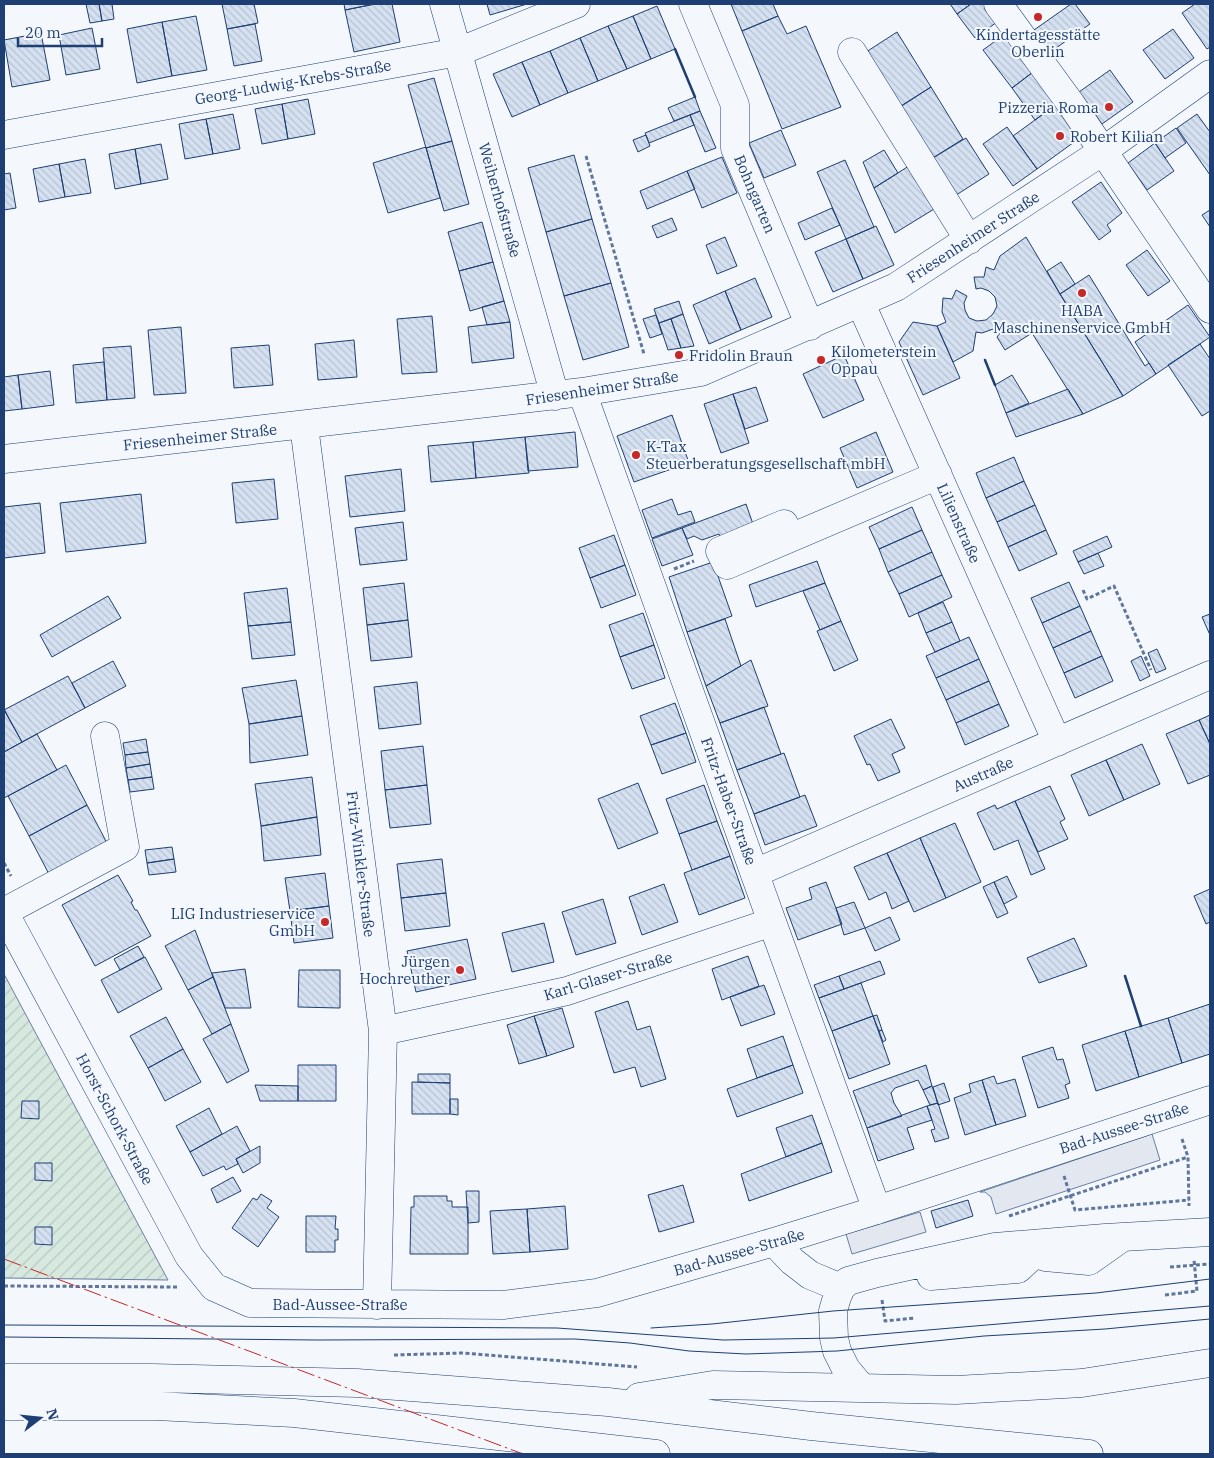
<svg xmlns="http://www.w3.org/2000/svg" width="1214" height="1458" viewBox="0 0 1214 1458" font-family="'IBM Plex Serif',serif">
	<defs>
		<pattern id="garden-furrows" width="10" height="10" patternUnits="userSpaceOnUse" patternTransform="scale(1.25)"><rect width="10" height="10" fill="#d7e8df"/><path d="M-1 1l2-2M0 10L10 0M9 11l2-2" fill="none" stroke="#b8c8c3"/></pattern>
		<pattern id="building-back-hatch" width="6" height="6" patternUnits="userSpaceOnUse" patternTransform="scale(1.25)"><rect width="6" height="6" fill="#d5e0f0"/><path d="M-1 5l2 2M0 0l6 6M5-1l2 2" fill="none" stroke="#b6c1d1"/></pattern>
	</defs>
	<rect width="100%" height="100%" fill="#f4f7fb"/>
	<path fill="url(#garden-furrows)" stroke="#687fa3" d="M 4,974 L 168,1280 L 4,1278 Z"/>
	<path fill="#e3e8f0" stroke="#687fa3" d="M 1152,1134 L 1160,1160 L 996,1214 L 991,1197 L 985,1192 L 980,1192 Z
		M 920,1212 L 926,1232 L 852,1254 L 846,1234 Z"/>
	<path fill="url(#building-back-hatch)" stroke="#1d3f73" d="M 86,4 L 99,4 L 102,21 L 90,23 Z
		M 99,4 L 112,4 L 114,19 L 102,21 Z
		M 222,4 L 254,4 L 258,23 L 227,29 Z
		M 344,4 L 375,4 L 345,10 Z
		M 375,4 L 392,4 L 400,42 L 354,52 L 345,10 Z
		M 487,4 L 527,4 L 490,15 Z
		M 731,4 L 773,4 L 778,16 L 742,31 Z
		M 950,4 L 971,4 L 957,14 Z
		M 971,4 L 984,4 L 997,22 L 975,38 L 957,14 Z
		M 1071,4 L 1075,4 L 1090,24 L 1049,53 L 1034,30 Z
		M 1195,4 L 1210,4 L 1210,47 L 1207,49 L 1182,13 Z
		M 657,6 L 675,49 L 651,59 L 633,16 Z
		M 196,16 L 207,70 L 172,76 L 162,22 Z
		M 633,16 L 651,59 L 627,69 L 608,26 Z
		M 778,16 L 787,34 L 806,26 L 841,107 L 782,129 L 742,31 Z
		M 162,22 L 172,76 L 137,83 L 127,29 Z
		M 255,24 L 262,61 L 234,66 L 227,29 Z
		M 608,26 L 627,69 L 598,81 L 580,38 Z
		M 92,28 L 100,69 L 66,75 L 59,35 Z
		M 1173,29 L 1194,58 L 1165,79 L 1143,50 Z
		M 897,32 L 931,87 L 894,111 L 860,56 Z
		M 41,33 L 50,80 L 12,87 L 4,40 Z
		M 1005,34 L 1033,72 L 1012,88 L 983,50 Z
		M 580,38 L 598,81 L 568,93 L 550,51 Z
		M 550,51 L 568,93 L 540,105 L 522,62 Z
		M 522,62 L 540,105 L 512,117 L 493,74 Z
		M 1110,70 L 1133,102 L 1102,124 L 1079,92 Z
		M 1033,72 L 1057,104 L 1035,120 L 1012,88 Z
		M 434,78 L 452,141 L 426,148 L 408,85 Z
		M 931,87 L 963,139 L 928,161 L 896,109 Z
		M 695,97 L 700,111 L 674,121 L 668,108 Z
		M 308,99 L 315,134 L 288,139 L 282,104 Z
		M 282,104 L 288,139 L 262,144 L 255,109 Z
		M 1057,104 L 1081,137 L 1037,169 L 1013,136 Z
		M 700,111 L 716,148 L 705,152 L 690,115 Z
		M 233,114 L 240,149 L 213,154 L 206,119 Z
		M 1197,114 L 1210,132 L 1210,175 L 1177,128 Z
		M 690,115 L 694,125 L 649,143 L 645,133 Z
		M 206,119 L 213,154 L 185,159 L 179,124 Z
		M 1007,127 L 1037,169 L 1013,186 L 983,144 Z
		M 1176,128 L 1186,143 L 1165,158 L 1155,143 Z
		M 781,130 L 796,165 L 764,178 L 749,143 Z
		M 646,135 L 650,146 L 638,152 L 633,140 Z
		M 966,138 L 989,174 L 950,199 L 928,161 Z
		M 452,141 L 469,204 L 444,211 L 426,148 Z
		M 1155,143 L 1174,171 L 1147,190 L 1128,163 Z
		M 161,144 L 168,179 L 141,184 L 135,149 Z
		M 426,147 L 440,198 L 388,213 L 373,163 Z
		M 135,149 L 141,184 L 115,189 L 109,154 Z
		M 884,150 L 898,173 L 874,188 L 863,162 Z
		M 574,155 L 592,219 L 546,232 L 528,168 Z
		M 722,157 L 737,193 L 702,208 L 687,171 Z
		M 85,159 L 91,193 L 65,197 L 59,164 Z
		M 845,160 L 874,227 L 846,239 L 817,172 Z
		M 59,164 L 65,197 L 39,202 L 33,169 Z
		M 912,164 L 939,206 L 895,233 L 874,188 Z
		M 687,171 L 695,189 L 647,209 L 640,191 Z
		M 10,173 L 16,208 L 4,210 L 4,174 Z
		M 1101,182 L 1122,213 L 1107,225 L 1111,231 L 1099,240 L 1072,202 Z
		M 832,208 L 840,225 L 805,240 L 798,223 Z
		M 1210,210 L 1210,227 L 1202,215 Z
		M 672,218 L 677,230 L 657,238 L 652,226 Z
		M 592,219 L 611,283 L 564,296 L 546,232 Z
		M 482,222 L 493,262 L 459,271 L 448,232 Z
		M 876,226 L 894,265 L 863,279 L 846,239 Z
		M 725,237 L 737,266 L 717,274 L 706,245 Z
		M 1026,237 L 1060,294 L 1123,396 L 1083,414 L 1032,333 L 1005,350 L 997,337 L 1000,333 L 996,328 L 982,333 L 976,332 L 973,351 L 953,362 L 937,326 L 946,322 L 942,312 L 943,298 L 952,299 L 956,290 L 967,296 L 964,303 L 965,310 L 969,318 L 977,321 L 986,320 L 993,314 L 997,306 L 995,297 L 989,291 L 981,288 L 976,289 L 974,277 L 984,277 L 986,267 L 994,270 L 1000,256 Z
		M 846,239 L 863,279 L 833,292 L 815,252 Z
		M 1147,250 L 1170,281 L 1148,296 L 1126,265 Z
		M 493,262 L 504,301 L 470,311 L 459,271 Z
		M 1061,262 L 1075,284 L 1060,294 L 1047,271 Z
		M 1089,275 L 1145,366 L 1149,363 L 1156,374 L 1123,396 L 1060,294 Z
		M 755,278 L 772,317 L 741,330 L 725,291 Z
		M 611,283 L 629,347 L 583,360 L 564,296 Z
		M 725,291 L 741,330 L 709,344 L 693,305 Z
		M 504,301 L 510,322 L 487,325 L 482,307 Z
		M 679,301 L 683,314 L 659,323 L 654,309 Z
		M 1188,305 L 1210,337 L 1156,374 L 1135,342 Z
		M 683,314 L 694,346 L 681,348 L 671,319 Z
		M 656,315 L 662,334 L 650,338 L 643,319 Z
		M 432,316 L 437,372 L 402,374 L 397,319 Z
		M 671,319 L 681,348 L 668,350 L 659,323 Z
		M 510,322 L 514,358 L 472,363 L 468,327 Z
		M 913,322 L 937,326 L 960,378 L 923,395 L 899,342 Z
		M 181,327 L 186,393 L 154,395 L 148,330 Z
		M 354,340 L 357,377 L 318,380 L 315,344 Z
		M 1200,344 L 1210,359 L 1210,411 L 1202,416 L 1168,365 Z
		M 269,345 L 273,385 L 234,388 L 231,348 Z
		M 131,346 L 135,398 L 107,400 L 103,348 Z
		M 844,355 L 864,400 L 823,418 L 803,374 Z
		M 104,362 L 107,400 L 76,403 L 73,365 Z
		M 50,371 L 54,405 L 22,409 L 18,375 Z
		M 18,375 L 22,409 L 4,411 L 4,377 Z
		M 1012,375 L 1029,403 L 1006,413 L 995,385 Z
		M 756,387 L 768,421 L 745,429 L 733,394 Z
		M 1068,389 L 1083,414 L 1016,437 L 1006,413 Z
		M 733,394 L 749,443 L 721,453 L 704,404 Z
		M 672,415 L 689,463 L 634,482 L 617,436 Z
		M 575,432 L 578,467 L 528,471 L 525,437 Z
		M 876,432 L 893,472 L 857,488 L 840,448 Z
		M 525,437 L 529,473 L 476,478 L 473,442 Z
		M 473,442 L 476,478 L 431,482 L 428,446 Z
		M 1014,457 L 1024,481 L 986,498 L 976,473 Z
		M 401,469 L 405,511 L 350,517 L 345,476 Z
		M 274,479 L 278,519 L 236,523 L 232,483 Z
		M 1024,481 L 1035,505 L 997,522 L 986,498 Z
		M 141,494 L 146,543 L 66,552 L 60,503 Z
		M 672,499 L 678,515 L 691,511 L 695,522 L 652,538 L 642,510 Z
		M 40,503 L 45,553 L 4,558 L 4,507 Z
		M 746,504 L 754,527 L 721,539 L 719,534 L 702,540 L 694,536 L 687,539 L 682,528 Z
		M 1035,505 L 1046,530 L 1008,547 L 997,522 Z
		M 912,507 L 922,530 L 879,549 L 869,527 Z
		M 403,522 L 407,560 L 360,565 L 355,528 Z
		M 682,528 L 693,555 L 662,566 L 652,539 Z
		M 922,530 L 932,552 L 888,572 L 879,549 Z
		M 1046,530 L 1057,554 L 1019,571 L 1008,547 Z
		M 614,535 L 625,565 L 590,578 L 579,548 Z
		M 1107,536 L 1112,547 L 1078,562 L 1073,551 Z
		M 932,552 L 942,575 L 899,594 L 888,572 Z
		M 1098,553 L 1104,566 L 1084,574 L 1078,562 Z
		M 817,561 L 825,583 L 756,607 L 749,585 Z
		M 713,562 L 732,616 L 687,632 L 669,577 Z
		M 625,565 L 636,595 L 601,608 L 590,578 Z
		M 942,575 L 952,597 L 909,617 L 899,594 Z
		M 1069,582 L 1080,606 L 1042,623 L 1031,598 Z
		M 404,583 L 408,620 L 367,625 L 363,588 Z
		M 825,583 L 841,621 L 820,630 L 803,591 Z
		M 287,588 L 291,622 L 248,626 L 244,593 Z
		M 108,596 L 121,618 L 52,657 L 40,635 Z
		M 943,602 L 952,622 L 926,633 L 918,613 Z
		M 1080,606 L 1091,631 L 1053,648 L 1042,623 Z
		M 643,613 L 654,645 L 620,657 L 609,625 Z
		M 1210,614 L 1210,635 L 1202,617 Z
		M 725,619 L 741,666 L 706,686 L 687,632 Z
		M 408,620 L 412,657 L 371,661 L 367,625 Z
		M 841,621 L 858,660 L 834,671 L 817,631 Z
		M 291,622 L 295,655 L 252,659 L 248,626 Z
		M 952,622 L 960,641 L 935,652 L 926,633 Z
		M 1091,631 L 1102,656 L 1064,673 L 1053,648 Z
		M 969,637 L 979,659 L 936,678 L 926,656 Z
		M 654,645 L 665,678 L 632,689 L 620,657 Z
		M 1157,649 L 1166,669 L 1156,673 L 1148,653 Z
		M 1102,656 L 1113,681 L 1075,698 L 1064,673 Z
		M 1141,656 L 1150,676 L 1140,681 L 1131,661 Z
		M 979,659 L 989,681 L 946,700 L 936,678 Z
		M 751,660 L 768,706 L 720,723 L 706,686 Z
		M 113,661 L 126,686 L 85,708 L 72,683 Z
		M 68,676 L 85,708 L 22,742 L 4,710 Z
		M 296,680 L 302,716 L 249,724 L 242,688 Z
		M 989,681 L 999,704 L 956,723 L 946,700 Z
		M 417,682 L 421,724 L 379,729 L 374,687 Z
		M 675,703 L 686,733 L 651,745 L 640,716 Z
		M 999,704 L 1009,726 L 965,745 L 956,723 Z
		M 764,707 L 781,754 L 737,770 L 720,723 Z
		M 4,709 L 22,742 L 4,752 Z
		M 1210,715 L 1210,744 L 1199,720 Z
		M 302,716 L 308,755 L 250,763 L 249,724 Z
		M 891,719 L 905,748 L 892,754 L 900,772 L 878,781 L 870,764 L 867,765 L 854,736 Z
		M 1199,720 L 1210,744 L 1210,775 L 1188,784 L 1166,734 Z
		M 686,733 L 696,762 L 662,774 L 651,745 Z
		M 37,734 L 57,770 L 4,798 L 4,752 Z
		M 146,739 L 148,752 L 125,755 L 123,743 Z
		M 1142,744 L 1160,784 L 1124,800 L 1106,760 Z
		M 423,746 L 427,785 L 385,790 L 381,751 Z
		M 148,752 L 150,764 L 126,768 L 125,755 Z
		M 784,753 L 800,797 L 754,814 L 737,770 Z
		M 1106,760 L 1124,800 L 1089,816 L 1071,775 Z
		M 150,764 L 152,777 L 128,780 L 126,768 Z
		M 66,765 L 87,805 L 29,836 L 8,796 Z
		M 152,777 L 154,789 L 130,792 L 128,780 Z
		M 312,777 L 317,817 L 261,826 L 255,784 Z
		M 638,783 L 658,833 L 618,849 L 598,799 Z
		M 427,785 L 431,824 L 390,828 L 385,790 Z
		M 704,785 L 717,821 L 679,834 L 666,799 Z
		M 1050,786 L 1065,819 L 1060,822 L 1068,839 L 1038,852 L 1015,801 Z
		M 805,795 L 817,826 L 765,845 L 754,814 Z
		M 1015,801 L 1045,869 L 1031,875 L 1018,840 L 994,850 L 977,813 L 995,805 L 997,809 Z
		M 87,805 L 108,845 L 50,876 L 29,836 Z
		M 317,817 L 321,855 L 264,861 L 261,826 Z
		M 717,821 L 730,856 L 692,870 L 679,834 Z
		M 955,823 L 981,882 L 946,898 L 920,838 Z
		M 920,838 L 946,898 L 914,912 L 887,853 Z
		M 172,847 L 174,859 L 147,863 L 145,850 Z
		M 887,853 L 909,901 L 892,909 L 886,892 L 869,900 L 854,867 Z
		M 730,856 L 745,898 L 699,915 L 684,873 Z
		M 174,859 L 176,872 L 149,875 L 147,863 Z
		M 442,859 L 446,893 L 401,898 L 397,864 Z
		M 325,873 L 329,906 L 290,911 L 285,878 Z
		M 118,875 L 133,901 L 131,902 L 135,910 L 137,910 L 151,936 L 95,966 L 62,905 Z
		M 1007,876 L 1017,897 L 1004,904 L 994,882 Z
		M 826,882 L 842,924 L 798,940 L 786,908 L 812,899 L 809,888 Z
		M 994,882 L 1008,913 L 997,918 L 983,887 Z
		M 664,884 L 678,922 L 642,935 L 629,897 Z
		M 1210,889 L 1210,922 L 1206,924 L 1194,896 Z
		M 446,893 L 450,926 L 405,931 L 401,898 Z
		M 603,899 L 616,943 L 576,955 L 562,912 Z
		M 854,902 L 865,928 L 844,935 L 836,908 Z
		M 329,906 L 333,938 L 294,943 L 290,911 Z
		M 890,917 L 900,940 L 875,951 L 865,928 Z
		M 544,923 L 554,962 L 512,972 L 502,933 Z
		M 195,930 L 213,977 L 188,990 L 165,946 Z
		M 1074,938 L 1087,966 L 1039,983 L 1027,958 Z
		M 467,939 L 476,979 L 416,992 L 407,951 Z
		M 138,946 L 144,957 L 120,970 L 114,959 Z
		M 748,956 L 759,986 L 722,1000 L 712,969 Z
		M 145,957 L 162,989 L 118,1013 L 101,980 Z
		M 880,961 L 885,974 L 844,989 L 839,976 Z
		M 245,969 L 251,1008 L 225,1008 L 212,973 Z
		M 299,970 L 340,970 L 340,1008 L 298,1007 Z
		M 839,976 L 844,989 L 819,998 L 814,985 Z
		M 213,977 L 231,1024 L 212,1034 L 188,990 Z
		M 861,983 L 873,1016 L 832,1031 L 819,998 Z
		M 764,985 L 775,1014 L 741,1026 L 730,997 Z
		M 628,1001 L 637,1030 L 650,1026 L 666,1079 L 641,1087 L 635,1067 L 614,1073 L 595,1012 Z
		M 1210,1004 L 1210,1054 L 1182,1063 L 1168,1018 Z
		M 562,1008 L 574,1047 L 547,1056 L 534,1016 Z
		M 877,1015 L 882,1030 L 879,1031 L 873,1016 Z
		M 534,1016 L 547,1056 L 519,1064 L 507,1025 Z
		M 873,1016 L 890,1064 L 849,1079 L 832,1031 Z
		M 166,1017 L 183,1049 L 148,1068 L 130,1036 Z
		M 1168,1018 L 1182,1063 L 1139,1077 L 1125,1031 Z
		M 231,1024 L 249,1071 L 227,1083 L 203,1039 Z
		M 882,1030 L 886,1040 L 883,1042 L 879,1031 Z
		M 1125,1031 L 1139,1077 L 1096,1091 L 1082,1045 Z
		M 783,1036 L 793,1065 L 757,1078 L 747,1049 Z
		M 1053,1047 L 1057,1060 L 1063,1059 L 1070,1083 L 1065,1085 L 1069,1098 L 1038,1108 L 1022,1057 Z
		M 183,1049 L 201,1082 L 165,1101 L 148,1068 Z
		M 298,1065 L 336,1065 L 336,1101 L 298,1101 Z
		M 793,1065 L 803,1093 L 737,1117 L 727,1089 Z
		M 926,1065 L 932,1086 L 923,1090 L 918,1080 L 895,1088 L 891,1093 L 894,1103 L 902,1116 L 867,1128 L 853,1091 Z
		M 418,1074 L 450,1074 L 450,1083 L 418,1082 Z
		M 994,1076 L 997,1084 L 1015,1079 L 1026,1116 L 996,1125 L 982,1080 Z
		M 982,1080 L 996,1125 L 965,1135 L 954,1098 L 971,1092 L 969,1084 Z
		M 412,1082 L 450,1083 L 450,1114 L 412,1114 Z
		M 944,1083 L 950,1101 L 938,1105 L 933,1087 Z
		M 255,1085 L 298,1086 L 298,1101 L 260,1101 Z
		M 932,1086 L 938,1103 L 930,1105 L 923,1090 Z
		M 450,1099 L 458,1099 L 458,1115 L 450,1114 Z
		M 22,1101 L 39,1101 L 39,1119 L 21,1118 Z
		M 938,1103 L 949,1138 L 935,1142 L 931,1130 L 935,1129 L 927,1106 Z
		M 927,1106 L 932,1120 L 907,1128 L 914,1149 L 878,1161 L 867,1128 Z
		M 209,1108 L 222,1134 L 190,1152 L 176,1126 Z
		M 812,1115 L 822,1143 L 786,1157 L 776,1128 Z
		M 237,1126 L 250,1151 L 236,1159 L 238,1164 L 226,1170 L 224,1166 L 203,1176 L 190,1152 Z
		M 822,1143 L 832,1172 L 749,1201 L 741,1174 Z
		M 260,1146 L 260,1163 L 243,1173 L 236,1159 Z
		M 35,1163 L 52,1163 L 52,1181 L 35,1180 Z
		M 233,1177 L 241,1191 L 217,1203 L 211,1189 Z
		M 683,1185 L 694,1222 L 659,1232 L 648,1195 Z
		M 466,1191 L 479,1191 L 479,1222 L 468,1223 Z
		M 261,1194 L 272,1201 L 267,1208 L 279,1217 L 258,1247 L 232,1228 L 253,1198 L 257,1200 Z
		M 414,1196 L 447,1196 L 447,1201 L 452,1201 L 452,1207 L 468,1207 L 468,1254 L 410,1254 L 411,1207 L 414,1207 Z
		M 968,1200 L 973,1216 L 936,1228 L 931,1211 Z
		M 565,1206 L 568,1249 L 530,1252 L 527,1209 Z
		M 527,1209 L 530,1252 L 493,1254 L 490,1211 Z
		M 306,1216 L 336,1216 L 335,1229 L 338,1229 L 338,1240 L 335,1240 L 335,1252 L 306,1252 Z
		M 35,1227 L 52,1227 L 52,1245 L 35,1244 Z"/>
	<g fill="none" stroke-linecap="round" stroke-linejoin="round">
		<defs>
			<path id="minor" d="M 444,4 L 555,396
				M 693,4 L 735,105 L 735,148 L 810,326
				M 998,4 L 1071,104 L 1210,309
				M 852,52 L 969,240
				M 4,135 L 458,52 L 576,4
				M 861,304 L 1057,742
				M 582,392 L 772,922 L 877,1210
				M 304,426 L 383,1031 L 377,1305
				M 4,459 L 582,392 L 701,372 L 896,287 L 1103,151 L 1210,74
				M 784,524 L 720,551 L 727,565 L 938,475
				M 755,873 L 1210,675
				M 4,912 L 189,1256 L 214,1287 L 250,1303 L 503,1305 L 597,1293 L 774,1242 L 877,1210 L 1210,1100
				M 4,912 L 125,847 L 105,736
				M 383,1031 L 567,991 L 772,922
				M 774,1242 L 792,1261 L 810,1275 L 841,1288
				M 1037,1254 L 1045,1257 L 1089,1261 L 1123,1237
				M 931,1276 L 1018,1269 L 1046,1243
				M 861,1387 L 846,1369 L 837,1351 L 834,1338 L 833,1311 L 837,1297 L 841,1288 L 848,1281 L 877,1273 L 995,1247 L 1105,1238 L 1210,1232"/>
			<path id="highway" d="M 4,1378 L 152,1378 L 357,1383 L 608,1402 L 811,1426 L 1089,1454
				M 639,1397 L 713,1385 L 956,1390 L 1082,1383 L 1210,1363
				M 4,1406 L 156,1406 L 294,1413 L 656,1454"/>
		</defs>
		<use href="#minor" stroke="#1d3f73" stroke-width="29"/>
		<use href="#highway" stroke="#1d3f73" stroke-width="29"/>
		<path stroke="#5e769c" stroke-width="3" stroke-dasharray="4 2.5" stroke-linecap="butt" d="M 586,156 L 644,354
			M 674,569 L 694,561
			M 1083,590 L 1087,599 L 1114,586 L 1151,670
			M 4,863 L 11,876
			M 1182,1139 L 1188,1157 L 1189,1206
			M 1064,1176 L 1075,1210 L 1189,1200
			M 1009,1216 L 1188,1157
			M 1170,1267 L 1210,1264
			M 4,1286 L 178,1287
			M 1165,1295 L 1197,1291 L 1194,1260
			M 882,1300 L 885,1321 L 915,1318
			M 394,1355 L 462,1353 L 637,1367"/>
		<use href="#minor" stroke="#f4f7fb" stroke-width="28"/>
		<use href="#highway" stroke="#f4f7fb" stroke-width="28"/>
		<path stroke="#1d3f73" stroke-width="1" d="M 4,1325 L 557,1328 L 723,1340 L 834,1338 L 1210,1306
			M 651,1328 L 712,1324 L 833,1311 L 1096,1293 L 1210,1279
			M 4,1337 L 317,1340 L 575,1339 L 630,1343 L 689,1351 L 746,1354 L 837,1351 L 984,1336 L 1105,1329 L 1210,1319"/>
		<path stroke="#1d3f73" stroke-width="2.5" d="M 675,49 L 695,97
			M 985,360 L 995,385
			M 1125,976 L 1141,1026"/>
		<path stroke="#c62828" stroke-width="1" stroke-dasharray="18 4 2.5 4" stroke-linecap="butt" d="M 4,1259 L 523,1454"/>
	</g>
	<g fill="#c62828" stroke="#f4f7fb" stroke-width="2">
		<circle cx="1038" cy="17" r="5"/>
		<circle cx="1109" cy="107" r="5"/>
		<circle cx="1060" cy="136" r="5"/>
		<circle cx="1082" cy="293" r="5"/>
		<circle cx="679" cy="355" r="5"/>
		<circle cx="821" cy="360" r="5"/>
		<circle cx="636" cy="455" r="5"/>
		<circle cx="325" cy="922" r="5"/>
		<circle cx="460" cy="970" r="5"/>
	</g>
	<g text-anchor="middle" dominant-baseline="central" stroke-width="4" stroke-linejoin="round" paint-order="stroke">
		<g font-size="15" fill="#1d3f73" stroke="#f4f7fb" text-anchor="start">
			<text x="1038" y="34" text-anchor="middle">Kindertagesstätte<tspan x="1038" dy="17">Oberlin</tspan></text>
			<text x="1099" y="107" text-anchor="end">Pizzeria Roma</text>
			<text x="1070" y="136">Robert Kilian</text>
			<text x="1082" y="310" text-anchor="middle">HABA<tspan x="1082" dy="17">Maschinenservice GmbH</tspan></text>
			<text x="831" y="351">Kilometerstein<tspan x="831" dy="17">Oppau</tspan></text>
			<text x="689" y="355">Fridolin Braun</text>
			<text x="646" y="446">K-Tax<tspan x="646" dy="17">Steuerberatungsgesellschaft mbH</tspan></text>
			<text x="315" y="913" text-anchor="end">LIG Industrieservice<tspan x="315" dy="17">GmbH</tspan></text>
			<text x="450" y="961" text-anchor="end">Jürgen<tspan x="450" dy="17">Hochreuther</tspan></text>
		</g>
		<g font-size="15" fill="#1d3f73" stroke="#f4f7fb">
			<text transform="translate(293 82) rotate(-10)">Georg-Ludwig-Krebs-Straße</text>
			<text transform="translate(755 194) rotate(67)">Bohngarten</text>
			<text transform="translate(500 200) rotate(74)">Weiherhofstraße</text>
			<text transform="translate(973 237) rotate(-33)">Friesenheimer Straße</text>
			<text transform="translate(602 388) rotate(-9)">Friesenheimer Straße</text>
			<text transform="translate(200 437) rotate(-6)">Friesenheimer Straße</text>
			<text transform="translate(959 523) rotate(66)">Lilienstraße</text>
			<text transform="translate(983 774) rotate(-24)">Austraße</text>
			<text transform="translate(729 801) rotate(70)">Fritz-Haber-Straße</text>
			<text transform="translate(361 864) rotate(83)">Fritz-Winkler-Straße</text>
			<text transform="translate(608 976) rotate(-17)">Karl-Glaser-Straße</text>
			<text transform="translate(115 1119) rotate(62)">Horst-Schork-Straße</text>
			<text transform="translate(1124 1128) rotate(-18)">Bad-Aussee-Straße</text>
			<text transform="translate(739 1252) rotate(-16)">Bad-Aussee-Straße</text>
			<text x="340" y="1304">Bad-Aussee-Straße</text>
		</g>
	</g>
	<rect width="1214" height="1458" fill="none" stroke="#1d3f73" stroke-width="10"/>
	<g transform="translate(40 1418) rotate(74)" stroke="#f4f7fb" stroke-width="4" paint-order="stroke">
	<path d="M0-4L9 19L0 12L-9 19Z" fill="#1d3f73"/>
	<text y="-8" font-size="14" font-weight="bold" text-anchor="middle" fill="#1d3f73">N</text>
	</g>
	<path d="M18 38v8h84v-8" fill="none" stroke="#1d3f73" stroke-width="2.5"/>
	<text x="25" y="38" font-size="15" fill="#1d3f73" stroke="#f4f7fb" stroke-width="4" paint-order="stroke">20 m</text>
</svg>
